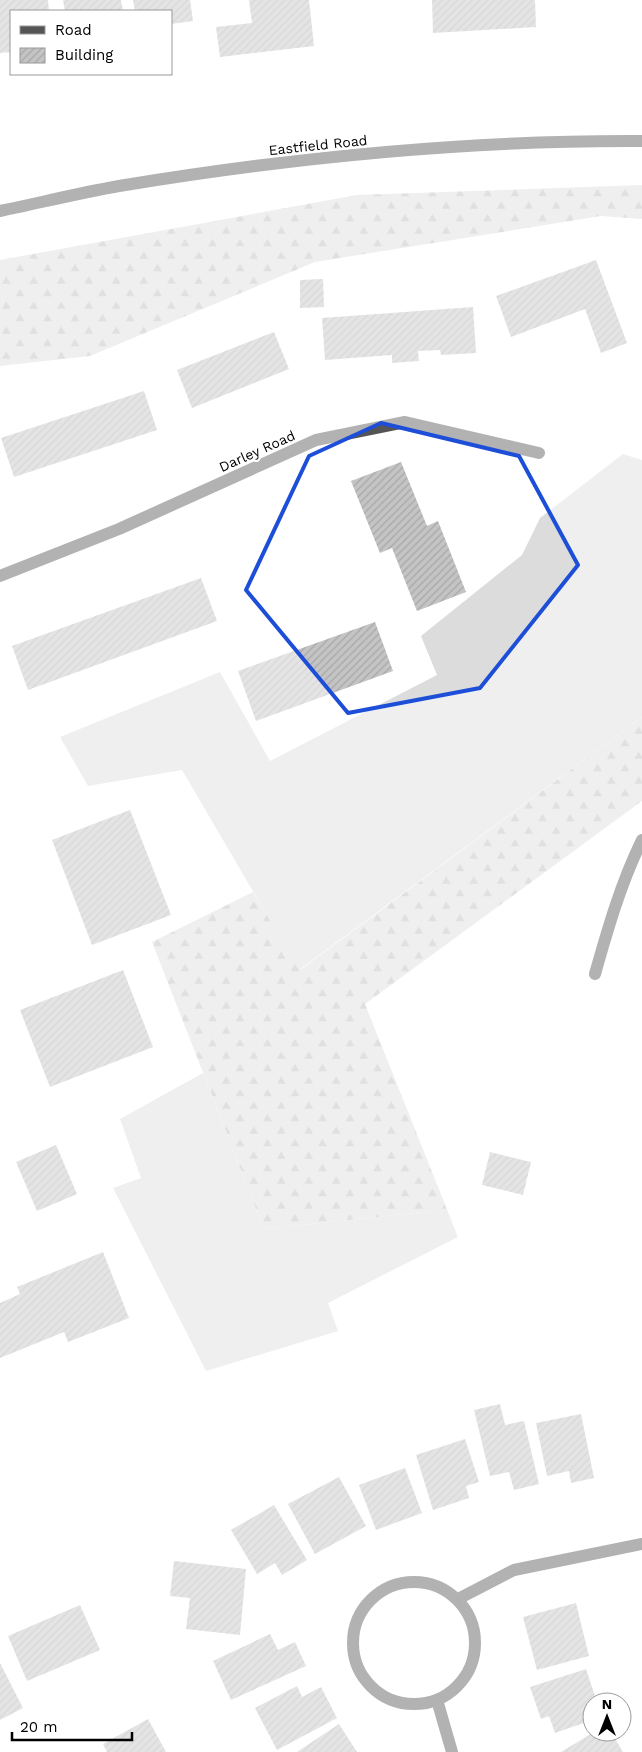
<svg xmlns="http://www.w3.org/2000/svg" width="642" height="1752" viewBox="0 0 642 1752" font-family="'Work Sans',sans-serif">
	<defs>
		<pattern id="forest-firs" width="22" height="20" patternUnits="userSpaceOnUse" patternTransform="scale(1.25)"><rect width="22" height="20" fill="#dcdcdc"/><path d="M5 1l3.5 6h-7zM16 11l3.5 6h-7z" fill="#bbb"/></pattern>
		<pattern id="building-hatch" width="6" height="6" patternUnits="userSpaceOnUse" patternTransform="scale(1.25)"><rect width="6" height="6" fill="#c4c4c4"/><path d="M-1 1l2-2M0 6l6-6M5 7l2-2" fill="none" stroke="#a7a7a7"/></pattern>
	</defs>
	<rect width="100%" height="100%" fill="#fff"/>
	<path fill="#dcdcdc" d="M 623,454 L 642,460 L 642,717 L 299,970 L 182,770 L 88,786 L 60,737 L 220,672 L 270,761 L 437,675 L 421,636 L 522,555 L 540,518 Z
		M 203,1073 L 264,1229 L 434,1211 L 458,1237 L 328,1303 L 338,1331 L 206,1371 L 113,1188 L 141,1178 L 120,1119 Z"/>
	<path fill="url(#forest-firs)" d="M 642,185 L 642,219 L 601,216 L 315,262 L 90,356 L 0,366 L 0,260 L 357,195 Z
		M 642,717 L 642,801 L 365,1004 L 458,1237 L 434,1211 L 264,1229 L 152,942 L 253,892 L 300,970 Z"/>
	<path fill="url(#building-hatch)" d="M 0,0 L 48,0 L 49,11 L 11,11 L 11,52 L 0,53 Z
		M 63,0 L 121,0 L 123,11 L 65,11 Z
		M 133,0 L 190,0 L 193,21 L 171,24 L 171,11 L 135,11 Z
		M 249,0 L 309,0 L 314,46 L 220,57 L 216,27 L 252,23 Z
		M 432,0 L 535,0 L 536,27 L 433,33 Z
		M 596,260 L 627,343 L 601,353 L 585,309 L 511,337 L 496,296 Z
		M 323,279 L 324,307 L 300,308 L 300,280 Z
		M 473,307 L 476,353 L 441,355 L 440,350 L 418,351 L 419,361 L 392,363 L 392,355 L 325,360 L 322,318 Z
		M 274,332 L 289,369 L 192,408 L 177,370 Z
		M 144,391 L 157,430 L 14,477 L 1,438 Z
		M 401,462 L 427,526 L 438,521 L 466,592 L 417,611 L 392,548 L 380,553 L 351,481 Z
		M 201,578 L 217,621 L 28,690 L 12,646 Z
		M 375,622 L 393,671 L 256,721 L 238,671 Z
		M 130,810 L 171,915 L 92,945 L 52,840 Z
		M 123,970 L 153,1047 L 50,1087 L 20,1010 Z
		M 56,1145 L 77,1194 L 37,1211 L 16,1162 Z
		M 490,1152 L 531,1162 L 523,1195 L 482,1185 Z
		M 103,1252 L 129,1318 L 68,1342 L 64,1332 L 0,1358 L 0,1303 L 20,1294 L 17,1287 Z
		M 500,1404 L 505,1425 L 524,1421 L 539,1484 L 514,1490 L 509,1472 L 490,1476 L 474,1410 Z
		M 581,1414 L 594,1478 L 571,1483 L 569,1471 L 547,1476 L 536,1423 Z
		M 465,1439 L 479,1482 L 466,1486 L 469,1498 L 433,1510 L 416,1455 Z
		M 405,1468 L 422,1513 L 376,1530 L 359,1485 Z
		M 339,1477 L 366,1526 L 315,1554 L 288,1504 Z
		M 274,1505 L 307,1560 L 282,1575 L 275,1563 L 257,1574 L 231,1530 Z
		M 174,1561 L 246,1569 L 240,1635 L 186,1629 L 190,1598 L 170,1596 Z
		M 576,1603 L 589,1656 L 537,1670 L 523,1617 Z
		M 80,1605 L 100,1650 L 27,1681 L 8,1636 Z
		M 270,1634 L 278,1650 L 295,1642 L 306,1666 L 231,1700 L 213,1661 Z
		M 0,1663 L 23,1708 L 0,1720 Z
		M 586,1669 L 597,1702 L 592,1702 L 592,1720 L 555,1733 L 549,1716 L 541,1719 L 530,1687 Z
		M 297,1686 L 302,1697 L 321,1687 L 337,1718 L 277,1750 L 255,1708 Z
		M 148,1719 L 166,1752 L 107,1752 L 103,1744 Z
		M 339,1724 L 357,1752 L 297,1752 Z
		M 594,1732 L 611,1732 L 623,1752 L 561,1752 Z"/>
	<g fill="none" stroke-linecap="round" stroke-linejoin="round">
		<path stroke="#555" stroke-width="12" d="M 0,211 C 39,203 79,193 119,186 C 288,158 471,140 642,141
			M 0,576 L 119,529 L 316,440 L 405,422 L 539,453
			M 595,974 C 608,928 621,883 642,840
			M353 1643a61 61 0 1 1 122 0a61 61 0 1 1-122 0Z
			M 458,1599 L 514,1570 L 642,1544
			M 437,1700 L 452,1752"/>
	</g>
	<path d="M0 0H642V1752H0ZM 381,423 L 519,456 L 578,565 L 480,688 L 348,713 L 246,590 L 309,456 Z" fill="#fff" fill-opacity=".55" fill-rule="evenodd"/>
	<path fill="none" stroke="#1d4ed8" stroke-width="4" stroke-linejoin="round" d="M 381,423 L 519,456 L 578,565 L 480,688 L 348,713 L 246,590 L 309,456 Z"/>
	<g text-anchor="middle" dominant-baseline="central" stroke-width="4.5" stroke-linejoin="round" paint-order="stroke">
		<g font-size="14" fill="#000" stroke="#fff">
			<text transform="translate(318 145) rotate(-6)">Eastfield Road</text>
			<text transform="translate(257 451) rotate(-24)">Darley Road</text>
		</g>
	</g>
	<rect x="10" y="10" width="162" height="65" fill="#ffffff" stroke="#999999"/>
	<rect x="20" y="26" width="25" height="8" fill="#555555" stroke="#999999"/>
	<text x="55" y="35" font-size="15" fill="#000000">Road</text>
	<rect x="20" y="48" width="25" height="15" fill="url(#building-hatch)" stroke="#999999"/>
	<text x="55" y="60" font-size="15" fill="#000000">Building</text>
	<g transform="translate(607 1717)"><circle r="24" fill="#ffffff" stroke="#999999"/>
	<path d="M0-4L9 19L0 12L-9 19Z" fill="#000000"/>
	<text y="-8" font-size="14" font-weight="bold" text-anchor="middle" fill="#000000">N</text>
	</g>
	<path d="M12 1732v8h120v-8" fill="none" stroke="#000000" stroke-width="2.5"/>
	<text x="20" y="1732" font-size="15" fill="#000000" stroke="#ffffff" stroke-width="4" paint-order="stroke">20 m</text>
</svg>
